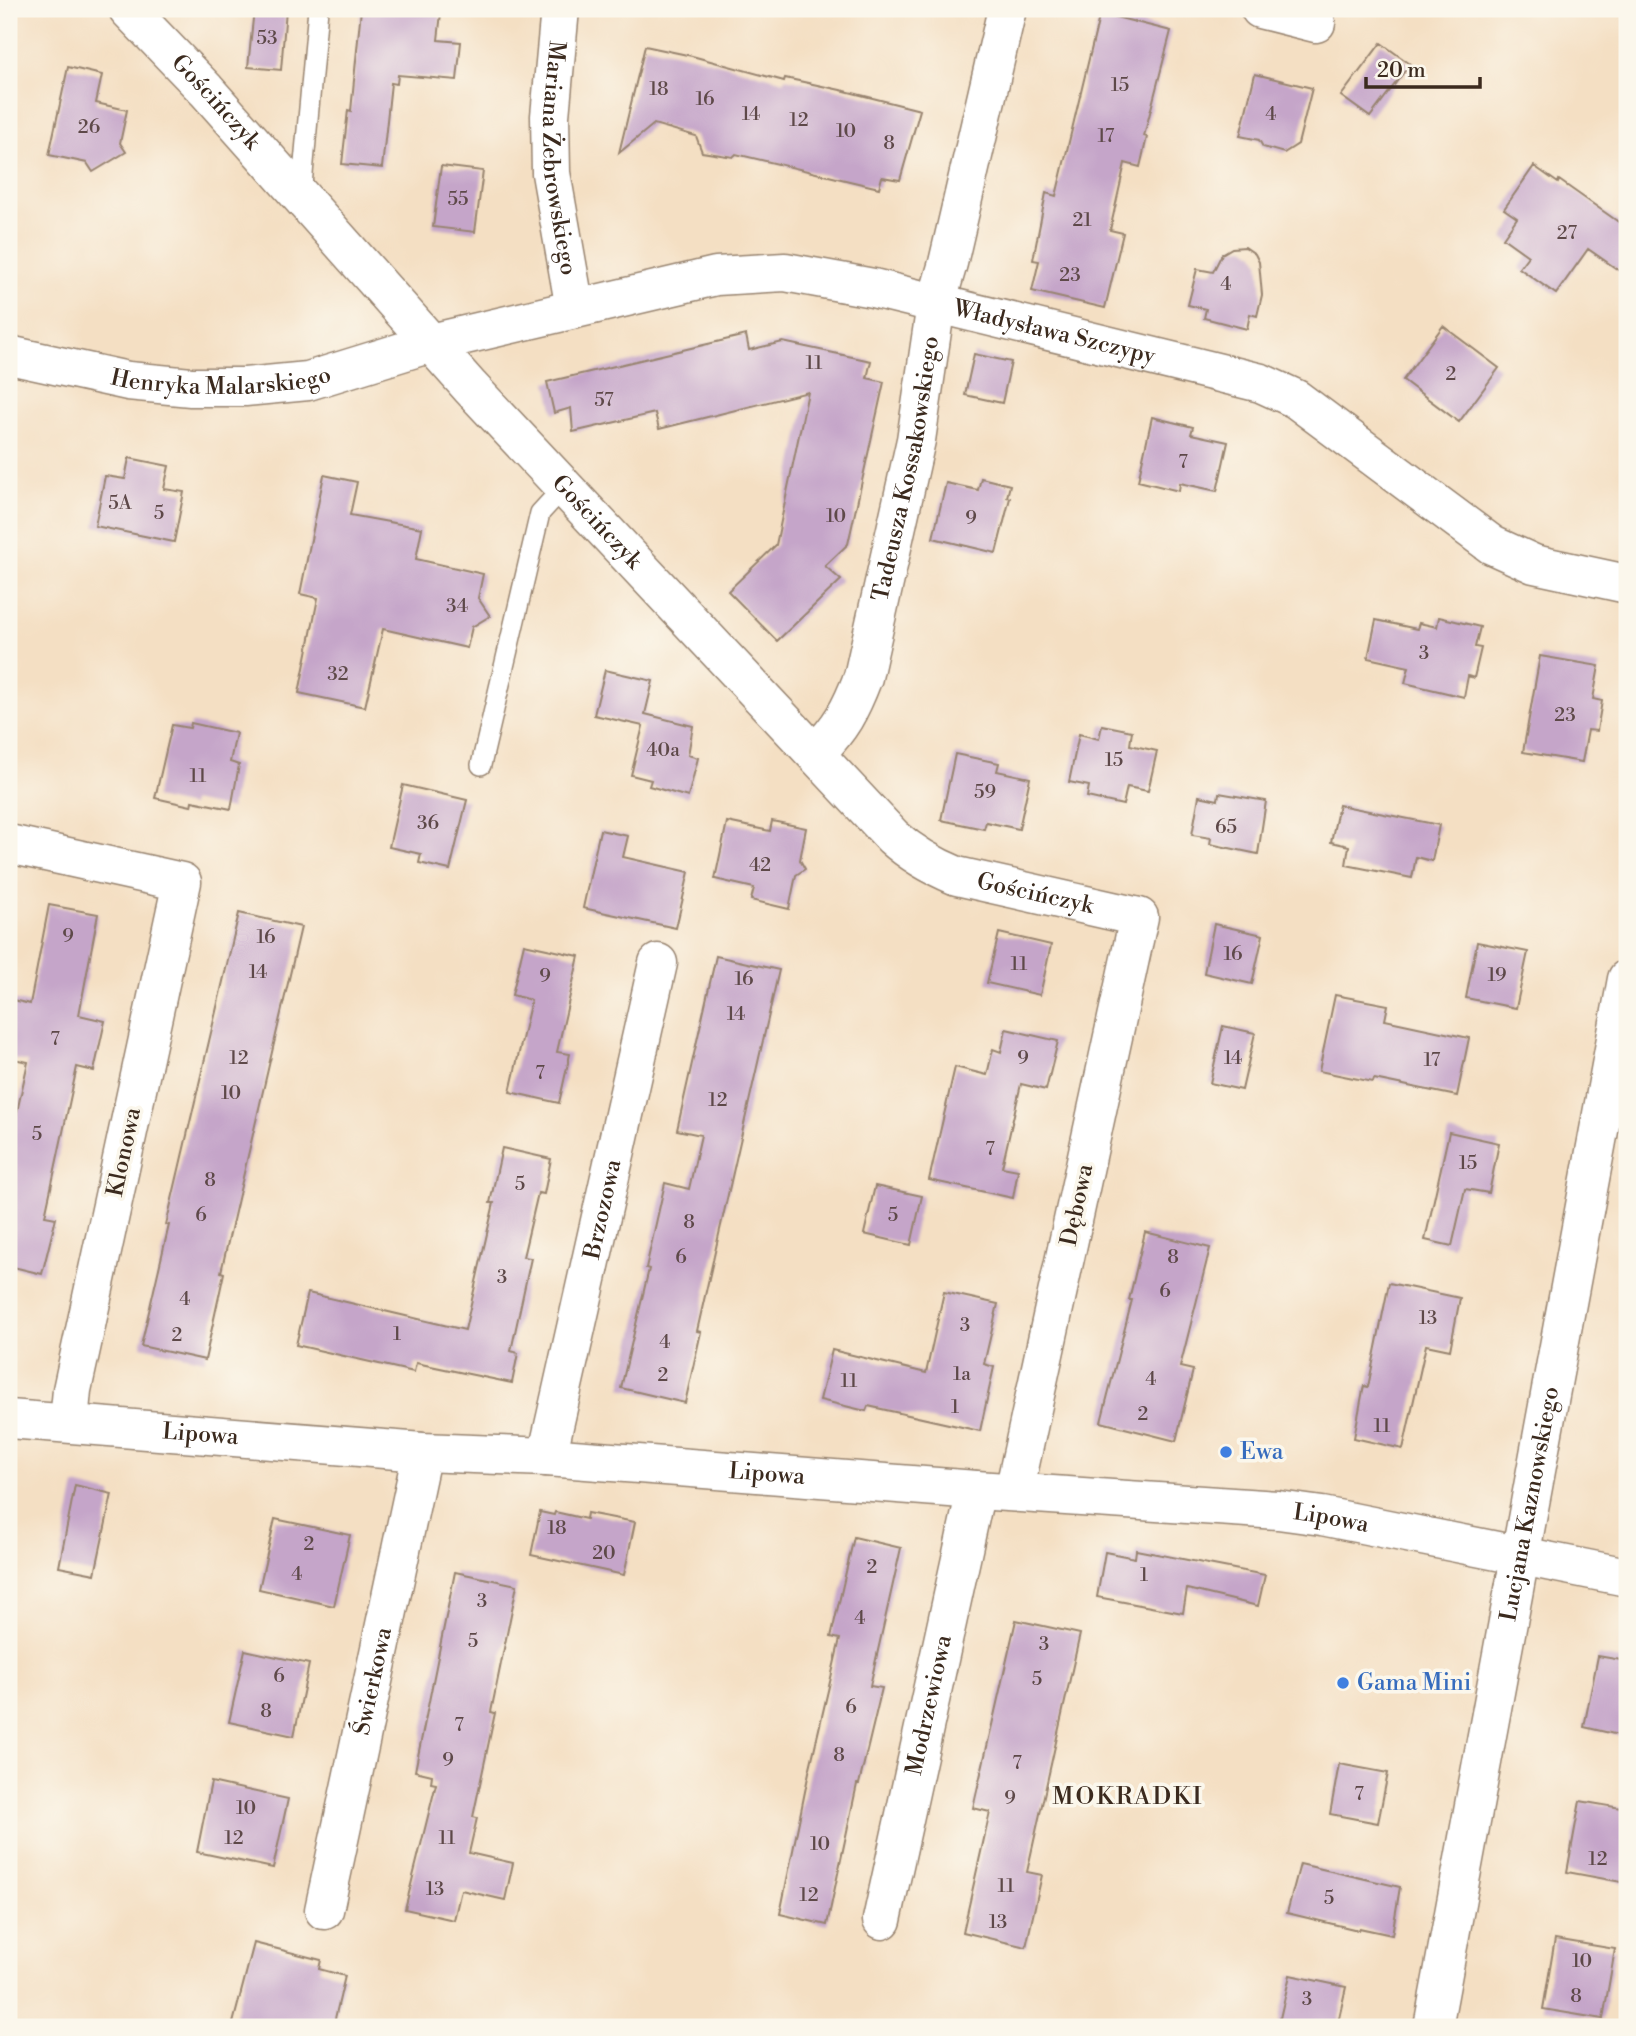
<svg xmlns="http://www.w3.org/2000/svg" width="1636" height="2036" viewBox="0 0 1636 2036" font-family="'Libre Bodoni',serif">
	<rect width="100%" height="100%" fill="#fbf7ec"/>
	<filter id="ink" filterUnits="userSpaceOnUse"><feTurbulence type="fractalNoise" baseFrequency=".0143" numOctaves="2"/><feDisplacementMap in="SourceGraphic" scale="14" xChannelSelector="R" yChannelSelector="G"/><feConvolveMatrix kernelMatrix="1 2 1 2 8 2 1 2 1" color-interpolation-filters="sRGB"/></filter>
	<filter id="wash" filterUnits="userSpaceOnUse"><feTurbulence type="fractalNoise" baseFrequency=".00686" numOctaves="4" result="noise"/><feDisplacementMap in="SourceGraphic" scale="28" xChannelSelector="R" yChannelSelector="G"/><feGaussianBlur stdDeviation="1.57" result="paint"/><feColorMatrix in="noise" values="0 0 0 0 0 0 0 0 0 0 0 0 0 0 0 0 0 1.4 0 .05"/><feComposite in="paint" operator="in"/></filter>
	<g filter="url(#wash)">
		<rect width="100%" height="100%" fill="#f4dfc3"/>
		<g id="blocks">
			<path fill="#c5a5c9" d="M 254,9 L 286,9 L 281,70 L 248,67 Z
				M 361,9 L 441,13 L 438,40 L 461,42 L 457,80 L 398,75 L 397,84 L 391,83 L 382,168 L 342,164 L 348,110 L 351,111 Z
				M 1100,13 L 1171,31 L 1144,136 L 1147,137 L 1140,167 L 1125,163 L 1110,230 L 1123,233 L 1105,308 L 1032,291 L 1039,261 L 1033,260 L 1046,193 L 1056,196 Z
				M 1381,43 L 1410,64 L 1370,117 L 1341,96 Z
				M 645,46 L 692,56 L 784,81 L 785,78 L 845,91 L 920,110 L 900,180 L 882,177 L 879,188 L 736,154 L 733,157 L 702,152 L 696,136 L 654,124 L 619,153 Z
				M 68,67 L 102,75 L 96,103 L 127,110 L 120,143 L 126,152 L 93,172 L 87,163 L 49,155 Z
				M 1255,74 L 1312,88 L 1298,144 L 1284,153 L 1263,147 L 1259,140 L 1240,136 Z
				M 441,166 L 483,171 L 475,232 L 433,227 Z
				M 1534,166 L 1558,183 L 1559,180 L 1627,228 L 1627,276 L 1588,249 L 1556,294 L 1519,268 L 1528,256 L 1503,238 L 1517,218 L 1504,209 Z
				M 1245,247 L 1255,254 L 1259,262 L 1262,295 L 1257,316 L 1250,314 L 1247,329 L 1204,318 L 1206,309 L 1188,305 L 1197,269 L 1213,272 L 1222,254 L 1232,248 Z
				M 1443,326 L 1499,368 L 1459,422 L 1403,380 Z
				M 746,335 L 749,350 L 783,342 L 871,361 L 867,378 L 884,382 L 848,544 L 825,566 L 841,580 L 777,641 L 728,591 L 776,545 L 808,392 L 659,429 L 655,413 L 573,432 L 571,408 L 554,413 L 547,382 Z
				M 974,354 L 1011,362 L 1002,403 L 965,395 Z
				M 1152,417 L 1193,427 L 1191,434 L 1228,442 L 1217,491 L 1180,483 L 1179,491 L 1138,481 Z
				M 129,458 L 169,466 L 164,489 L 184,492 L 174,542 L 95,526 L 105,476 L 125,479 Z
				M 324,475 L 357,482 L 350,515 L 422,528 L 416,559 L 483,574 L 478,598 L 490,616 L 472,627 L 467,648 L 383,629 L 365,707 L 299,693 L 318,598 L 300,594 Z
				M 981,478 L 1010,485 L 1007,497 L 1010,498 L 996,553 L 933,538 L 946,483 L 978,490 Z
				M 1439,617 L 1480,627 L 1475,647 L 1481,648 L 1474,678 L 1468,676 L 1464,697 L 1405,683 L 1409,667 L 1368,658 L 1376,620 L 1417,629 L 1419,623 L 1437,627 Z
				M 1540,656 L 1599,666 L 1593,699 L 1602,701 L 1597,731 L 1588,730 L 1582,762 L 1523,752 Z
				M 605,670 L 653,681 L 645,714 L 693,726 L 688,755 L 698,758 L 688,797 L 649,786 L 651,780 L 631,775 L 643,726 L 594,715 Z
				M 191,723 L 236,733 L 230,762 L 239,765 L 231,809 L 192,801 L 191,806 L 155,798 L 172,725 L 190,728 Z
				M 1102,725 L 1132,731 L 1130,745 L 1157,751 L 1148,791 L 1127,787 L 1123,805 L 1087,797 L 1089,786 L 1069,782 L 1079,734 L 1099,739 Z
				M 955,754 L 999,763 L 997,771 L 1030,778 L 1019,829 L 986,822 L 984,829 L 941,820 Z
				M 403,785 L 467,800 L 450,870 L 419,863 L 421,854 L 389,847 Z
				M 1219,793 L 1266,801 L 1258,854 L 1210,844 L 1211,838 L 1192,835 L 1199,796 L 1218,800 Z
				M 1339,805 L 1439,825 L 1432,861 L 1416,857 L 1412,878 L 1346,865 L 1349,846 L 1331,842 Z
				M 772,821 L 806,828 L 800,860 L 805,869 L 796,875 L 789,909 L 751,900 L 754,888 L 715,879 L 727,822 L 770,831 Z
				M 600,830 L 628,836 L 623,857 L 689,872 L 676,928 L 583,908 Z
				M 49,905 L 98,914 L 79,1015 L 105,1021 L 94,1071 L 77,1067 L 45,1216 L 56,1218 L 42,1274 L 9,1266 L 9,1148 L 28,1062 L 9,1058 L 9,999 L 30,1004 Z
				M 239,913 L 301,927 L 221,1272 L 224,1273 L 205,1360 L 141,1346 L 169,1225 L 166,1225 Z
				M 1214,924 L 1263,935 L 1252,984 L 1204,973 Z
				M 999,933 L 1051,945 L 1040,995 L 987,983 Z
				M 1477,942 L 1528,952 L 1516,1008 L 1466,998 Z
				M 524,944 L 579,956 L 557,1052 L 570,1054 L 559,1103 L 510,1092 L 531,1000 L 512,995 Z
				M 716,956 L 779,970 L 697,1331 L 701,1332 L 685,1403 L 621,1388 L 649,1269 L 646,1268 L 665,1183 L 689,1189 L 701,1135 L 677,1130 Z
				M 1335,995 L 1388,1005 L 1385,1020 L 1469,1038 L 1457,1096 L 1374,1079 L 1373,1082 L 1319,1071 Z
				M 1223,1026 L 1255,1033 L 1242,1090 L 1210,1083 Z
				M 1006,1029 L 1058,1041 L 1046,1090 L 1021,1084 L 1002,1167 L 1018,1170 L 1013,1198 L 929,1180 L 955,1067 L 987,1075 L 993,1049 L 1001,1052 Z
				M 1449,1132 L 1499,1143 L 1489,1193 L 1465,1189 L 1452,1246 L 1425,1240 Z
				M 502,1148 L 551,1159 L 544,1194 L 538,1193 L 523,1257 L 531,1258 L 511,1351 L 518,1353 L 512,1383 L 416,1363 L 414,1372 L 296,1345 L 308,1293 L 465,1330 L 494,1203 L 490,1203 Z
				M 875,1186 L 922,1196 L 911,1245 L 864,1234 Z
				M 1145,1232 L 1210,1248 L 1180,1367 L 1193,1370 L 1176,1441 L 1101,1422 L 1132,1300 L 1129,1300 Z
				M 1389,1283 L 1460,1298 L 1450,1350 L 1426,1345 L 1403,1449 L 1354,1438 L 1363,1390 L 1364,1386 L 1368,1387 Z
				M 944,1292 L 998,1304 L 984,1364 L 994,1367 L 980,1431 L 868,1406 L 866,1411 L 820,1400 L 832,1350 L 926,1373 Z
				M 75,1485 L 112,1494 L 95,1574 L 59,1567 Z
				M 540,1512 L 554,1515 L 555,1512 L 586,1519 L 587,1513 L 635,1522 L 624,1575 L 531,1555 Z
				M 275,1519 L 350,1535 L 334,1606 L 259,1589 Z
				M 854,1537 L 901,1548 L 870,1686 L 882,1688 L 859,1784 L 857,1784 L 827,1925 L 780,1914 L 809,1772 L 840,1639 L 831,1637 Z
				M 1136,1550 L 1265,1575 L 1258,1606 L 1187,1589 L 1183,1613 L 1097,1597 L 1105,1552 L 1135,1558 Z
				M 455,1572 L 517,1585 L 491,1712 L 495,1713 L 473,1817 L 477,1818 L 469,1853 L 513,1863 L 505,1900 L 461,1890 L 454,1920 L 405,1909 L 436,1784 L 431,1783 L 432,1775 L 415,1771 Z
				M 1016,1620 L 1080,1634 L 1027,1872 L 1042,1875 L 1026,1947 L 963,1932 L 990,1812 L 973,1808 Z
				M 245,1650 L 309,1664 L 294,1736 L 229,1722 Z
				M 1598,1656 L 1627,1661 L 1627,1737 L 1584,1727 Z
				M 1339,1764 L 1388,1773 L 1378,1823 L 1330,1814 Z
				M 211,1782 L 288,1799 L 273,1868 L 197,1852 Z
				M 1580,1801 L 1627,1809 L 1627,1883 L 1567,1872 Z
				M 1300,1864 L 1400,1887 L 1392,1935 L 1359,1928 L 1358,1930 L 1287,1913 Z
				M 1555,1939 L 1615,1949 L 1603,2019 L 1543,2009 Z
				M 254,1943 L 321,1960 L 319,1969 L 345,1976 L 333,2027 L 232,2027 Z
				M 1290,1975 L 1346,1987 L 1337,2027 L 1278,2027 Z"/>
		</g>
	</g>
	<g filter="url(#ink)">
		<use href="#blocks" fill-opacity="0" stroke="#988470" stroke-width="2"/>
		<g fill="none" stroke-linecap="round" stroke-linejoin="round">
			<defs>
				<path id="service" d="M 301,196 L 318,9
					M 481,765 L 540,513 L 564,487"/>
				<g id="minor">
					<path id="s1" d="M 128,9 L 206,90 L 470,387 L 893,837 C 913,855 933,866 957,876 L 1139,917 L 1014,1492"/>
					<path id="s2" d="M 560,9 L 550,116 L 551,173 L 575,309"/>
					<path d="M 1260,9 L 1316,23"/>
					<path id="s3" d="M 9,355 L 128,381 L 191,387 L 245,387 L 308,381 L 431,343 L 716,276 L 785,272 L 873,288 L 1261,383 L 1296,399 L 1492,545 L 1534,564 L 1627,584"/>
					<path id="s4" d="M 816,753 C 841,727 850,711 863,677 L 916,440 L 936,304 L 948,263 L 1007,9"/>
					<path d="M 9,844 L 182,882 L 72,1390 L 69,1422"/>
					<path id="s5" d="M 9,1419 L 422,1452 L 547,1457 L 976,1490 L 1278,1510 L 1322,1516 L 1627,1577"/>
					<path id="s6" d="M 547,1457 L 658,963"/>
					<path id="s7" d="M 324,1910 L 422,1452"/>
					<path id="s8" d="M 882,1920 L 976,1490"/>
				</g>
				<g id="tertiary">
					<path id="s9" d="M 1433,2027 L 1627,979"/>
				</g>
			</defs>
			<use href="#service" stroke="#988470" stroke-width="22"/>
			<use href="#minor" stroke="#988470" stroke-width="41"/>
			<use href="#tertiary" stroke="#988470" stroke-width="41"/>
			<use href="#service" stroke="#fff" stroke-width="19"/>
			<use href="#minor" stroke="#fff" stroke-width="38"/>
			<use href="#tertiary" stroke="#fff" stroke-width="38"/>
		</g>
	</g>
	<g fill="#3f7fe0" stroke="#fbf7ec" stroke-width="2.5">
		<circle cx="1226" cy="1452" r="7"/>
		<circle cx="1343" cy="1683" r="7"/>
	</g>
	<g text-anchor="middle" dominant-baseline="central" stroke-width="7" stroke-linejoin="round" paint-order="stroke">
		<g font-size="19" fill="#5e4949">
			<text x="267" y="38">53</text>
			<text x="1120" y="85">15</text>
			<text x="659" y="89">18</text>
			<text x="705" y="99">16</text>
			<text x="751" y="114">14</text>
			<text x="1271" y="114">4</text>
			<text x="799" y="120">12</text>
			<text x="89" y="127">26</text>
			<text x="846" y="131">10</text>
			<text x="1106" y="136">17</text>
			<text x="889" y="143">8</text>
			<text x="458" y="199">55</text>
			<text x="1082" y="220">21</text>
			<text x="1567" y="233">27</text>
			<text x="1070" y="275">23</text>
			<text x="1226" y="284">4</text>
			<text x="814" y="363">11</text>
			<text x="1451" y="374">2</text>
			<text x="604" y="400">57</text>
			<text x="1183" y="462">7</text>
			<text x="120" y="503">5A</text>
			<text x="159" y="513">5</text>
			<text x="836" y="516">10</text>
			<text x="971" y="518">9</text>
			<text x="457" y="606">34</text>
			<text x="1424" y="653">3</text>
			<text x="338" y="674">32</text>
			<text x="1565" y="715">23</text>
			<text x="663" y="750">40a</text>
			<text x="1114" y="760">15</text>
			<text x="198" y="776">11</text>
			<text x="985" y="792">59</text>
			<text x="428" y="823">36</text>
			<text x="1226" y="827">65</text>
			<text x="760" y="865">42</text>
			<text x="68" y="936">9</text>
			<text x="266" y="937">16</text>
			<text x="1233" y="954">16</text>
			<text x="1019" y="964">11</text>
			<text x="258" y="972">14</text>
			<text x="1497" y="975">19</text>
			<text x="545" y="976">9</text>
			<text x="744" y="979">16</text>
			<text x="736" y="1014">14</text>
			<text x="55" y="1039">7</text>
			<text x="239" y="1058">12</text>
			<text x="1023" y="1058">9</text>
			<text x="1233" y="1058">14</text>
			<text x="1432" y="1060">17</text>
			<text x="540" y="1073">7</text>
			<text x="231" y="1093">10</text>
			<text x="718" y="1100">12</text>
			<text x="37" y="1134">5</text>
			<text x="990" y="1149">7</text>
			<text x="1468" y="1163">15</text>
			<text x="210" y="1180">8</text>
			<text x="520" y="1184">5</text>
			<text x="201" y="1215">6</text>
			<text x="893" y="1215">5</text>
			<text x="689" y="1222">8</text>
			<text x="681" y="1257">6</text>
			<text x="1173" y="1257">8</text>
			<text x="502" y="1277">3</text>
			<text x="1165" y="1291">6</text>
			<text x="185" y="1299">4</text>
			<text x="1428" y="1318">13</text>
			<text x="965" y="1325">3</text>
			<text x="397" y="1334">1</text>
			<text x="177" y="1335">2</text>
			<text x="665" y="1342">4</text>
			<text x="962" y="1374">1a</text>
			<text x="663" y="1375">2</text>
			<text x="1151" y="1379">4</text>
			<text x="849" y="1381">11</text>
			<text x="955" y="1407">1</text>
			<text x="1143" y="1414">2</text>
			<text x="1382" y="1426">11</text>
			<text x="557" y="1528">18</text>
			<text x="309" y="1544">2</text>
			<text x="604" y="1553">20</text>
			<text x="872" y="1567">2</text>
			<text x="297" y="1574">4</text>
			<text x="1144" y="1575">1</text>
			<text x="482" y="1601">3</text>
			<text x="860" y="1618">4</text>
			<text x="473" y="1641">5</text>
			<text x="1044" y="1644">3</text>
			<text x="279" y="1676">6</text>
			<text x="1037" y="1679">5</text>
			<text x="851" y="1707">6</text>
			<text x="266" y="1711">8</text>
			<text x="459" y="1725">7</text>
			<text x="839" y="1755">8</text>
			<text x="448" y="1760">9</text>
			<text x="1017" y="1763">7</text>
			<text x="1359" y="1794">7</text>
			<text x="1010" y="1798">9</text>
			<text x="246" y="1808">10</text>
			<text x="234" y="1838">12</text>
			<text x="447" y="1838">11</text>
			<text x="820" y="1844">10</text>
			<text x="1598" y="1859">12</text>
			<text x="1006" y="1886">11</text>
			<text x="435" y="1889">13</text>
			<text x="809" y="1895">12</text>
			<text x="1329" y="1898">5</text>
			<text x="998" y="1922">13</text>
			<text x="1582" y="1961">10</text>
			<text x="1576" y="1996">8</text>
			<text x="1307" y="1999">3</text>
		</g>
		<g font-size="23" fill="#3b2a1e" stroke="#fbf7ec">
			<text stroke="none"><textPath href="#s1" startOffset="128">Gościńczyk</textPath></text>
			<text stroke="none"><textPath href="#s2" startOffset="150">Mariana Żebrowskiego</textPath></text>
			<text stroke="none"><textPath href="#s3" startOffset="1069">Władysława Szczypy</textPath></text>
			<text stroke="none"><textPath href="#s3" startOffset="215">Henryka Malarskiego</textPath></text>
			<text stroke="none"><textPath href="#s4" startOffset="303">Tadeusza Kossakowskiego</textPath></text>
			<text stroke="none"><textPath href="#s1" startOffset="695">Gościńczyk</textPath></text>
			<text stroke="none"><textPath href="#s1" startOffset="1283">Gościńczyk</textPath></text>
			<text transform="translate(124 1152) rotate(-78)">Klonowa</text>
			<text transform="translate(1077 1205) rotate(-78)">Dębowa</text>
			<text stroke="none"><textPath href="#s6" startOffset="254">Brzozowa</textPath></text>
			<text stroke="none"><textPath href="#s5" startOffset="192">Lipowa</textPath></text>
			<text stroke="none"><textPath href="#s5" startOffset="760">Lipowa</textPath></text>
			<text stroke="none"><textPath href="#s9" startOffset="532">Lucjana Kaznowskiego</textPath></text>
			<text stroke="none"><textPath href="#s5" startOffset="1326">Lipowa</textPath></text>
			<text stroke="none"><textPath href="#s7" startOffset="234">Świerkowa</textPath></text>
			<text stroke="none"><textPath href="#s8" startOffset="220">Modrzewiowa</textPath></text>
		</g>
		<g font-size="23" fill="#366cbe" stroke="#fbf7ec" text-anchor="start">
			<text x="1240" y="1452">Ewa</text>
			<text x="1357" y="1683">Gama Mini</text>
		</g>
		<g font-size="24" letter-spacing="2" fill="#3b2a1e" stroke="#fbf7ec">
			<text x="1128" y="1797">MOKRADKI</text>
		</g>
	</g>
	<rect width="1636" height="2036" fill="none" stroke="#fbf7ec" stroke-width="35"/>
	<path d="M1366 77v10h114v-10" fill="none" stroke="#3b2a1e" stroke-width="3.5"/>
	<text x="1377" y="77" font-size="21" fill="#3b2a1e" stroke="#fbf7ec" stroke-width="5" paint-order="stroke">20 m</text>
</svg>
